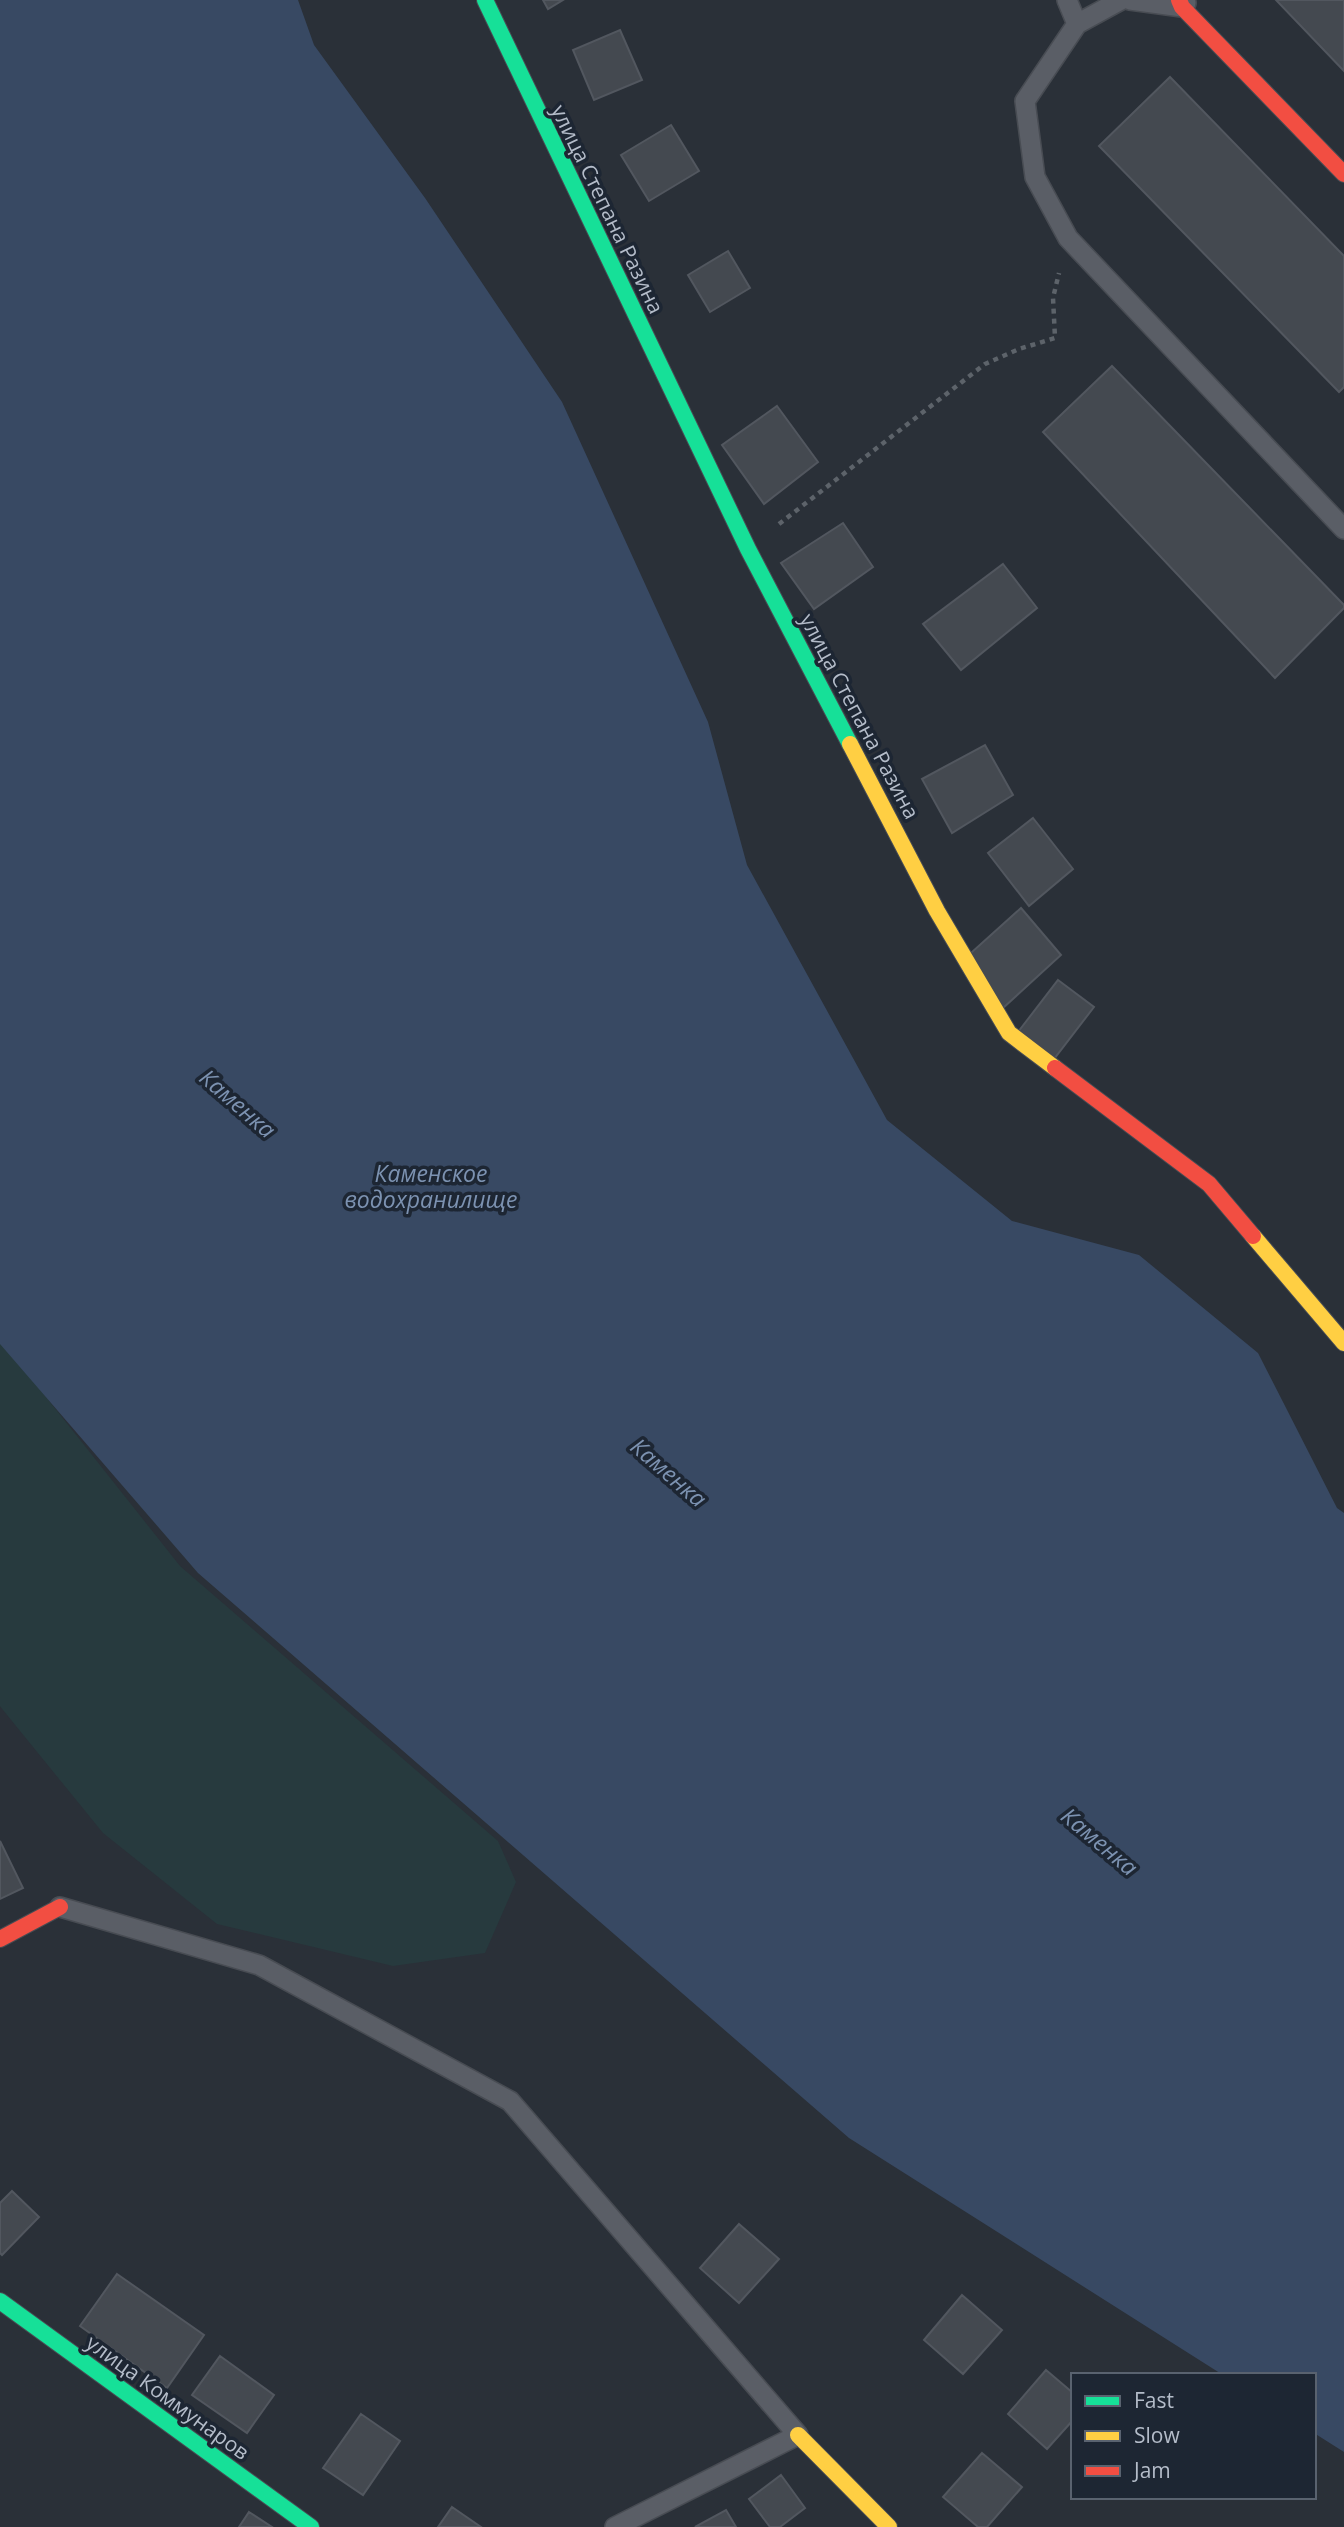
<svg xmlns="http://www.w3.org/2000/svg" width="1344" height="2527" viewBox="0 0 1344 2527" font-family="'Open Sans',sans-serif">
	<rect width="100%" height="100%" fill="#2a3038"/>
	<path fill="#273a3e" d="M 0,1339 L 180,1566 L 498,1841 L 516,1882 L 485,1953 L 393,1966 L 217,1924 L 103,1833 L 3,1710 L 0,1706 Z"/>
	<path fill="#384963" d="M 0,0 L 298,0 L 314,45 L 425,198 L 562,402 L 708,722 L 747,865 L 887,1120 L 1012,1221 L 1139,1255 L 1258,1353 L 1337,1508 L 1344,1513 L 1344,2452 L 1314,2433 L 1314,2375 L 1223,2375 L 849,2138 L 198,1573 L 0,1344 Z"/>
	<path fill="#444950" stroke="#52575f" stroke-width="2" d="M 543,0 L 563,0 L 548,9 Z
		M 1276,0 L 1344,0 L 1344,71 Z
		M 620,30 L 642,80 L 594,100 L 573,50 Z
		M 1170,77 L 1344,256 L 1344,387 L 1339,392 L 1099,146 Z
		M 671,125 L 699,171 L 649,201 L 621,155 Z
		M 728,251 L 750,288 L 710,312 L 688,275 Z
		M 1112,366 L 1344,605 L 1344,608 L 1275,678 L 1043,432 Z
		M 777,406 L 818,462 L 764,504 L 722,445 Z
		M 843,523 L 873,567 L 814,609 L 781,563 Z
		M 1003,564 L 1037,608 L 961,670 L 923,624 Z
		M 985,745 L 1013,795 L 952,833 L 922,779 Z
		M 1033,818 L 1073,869 L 1029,906 L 988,853 Z
		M 1021,908 L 1061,955 L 1003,1008 L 962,961 Z
		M 1058,980 L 1094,1007 L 1054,1059 L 1018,1032 Z
		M 0,1841 L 23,1888 L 0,1899 Z
		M 12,2191 L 39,2217 L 2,2255 L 0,2253 L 0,2203 Z
		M 739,2224 L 779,2259 L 739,2303 L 700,2268 Z
		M 117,2274 L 204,2335 L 167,2388 L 80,2326 Z
		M 962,2295 L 1002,2330 L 963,2374 L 924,2340 Z
		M 220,2356 L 274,2395 L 247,2433 L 192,2395 Z
		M 1046,2370 L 1073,2393 L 1073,2420 L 1047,2449 L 1008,2414 Z
		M 361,2414 L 400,2441 L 363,2495 L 323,2468 Z
		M 982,2453 L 1022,2487 L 987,2527 L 978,2527 L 943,2497 Z
		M 781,2475 L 805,2508 L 780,2527 L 770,2527 L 749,2499 Z
		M 452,2507 L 481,2527 L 438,2527 Z
		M 726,2510 L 736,2527 L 695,2527 Z
		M 249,2512 L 272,2527 L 239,2527 Z"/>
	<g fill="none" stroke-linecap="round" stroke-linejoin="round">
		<defs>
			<path id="lane" d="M 1067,0 L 1077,24
				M 1121,0 L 1077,24 L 1025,101 L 1035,177 L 1068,238 L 1344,529
				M 1130,0 L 1182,7 L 1186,3
				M 60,1907 L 259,1965 L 510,2101 L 798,2435 L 615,2527"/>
			<path id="fast" d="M 485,0 L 748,549 L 850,744
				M 0,2301 L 311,2527"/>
			<path id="slow" d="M 850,744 L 937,911 L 1009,1033 L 1055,1068
				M 1253,1236 L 1344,1343
				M 798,2435 L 889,2527"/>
			<path id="jam" d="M 1179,0 L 1182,7 L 1344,174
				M 1055,1068 L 1209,1184 L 1253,1236
				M 0,1939 L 60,1907"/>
		</defs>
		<use href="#lane" stroke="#484c53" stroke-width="22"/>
		<use href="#fast" stroke="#484c53" stroke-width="18"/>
		<use href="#slow" stroke="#484c53" stroke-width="18"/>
		<use href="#jam" stroke="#484c53" stroke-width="18"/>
		<path stroke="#5d636a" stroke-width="4.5" stroke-dasharray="5 5" stroke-linecap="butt" d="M 779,524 L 985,364 L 1019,349 L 1055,338 L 1053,298 L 1059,273"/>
		<use href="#lane" stroke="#5a5e66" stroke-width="19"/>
		<use href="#fast" stroke="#16e098" stroke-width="16"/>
		<use href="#slow" stroke="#ffcf43" stroke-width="16"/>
		<use href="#jam" stroke="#f24e42" stroke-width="16"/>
	</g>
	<g text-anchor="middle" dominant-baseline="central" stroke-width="7" stroke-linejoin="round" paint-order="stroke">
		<g font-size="21" fill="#b4bcc9" stroke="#1d2633">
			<text transform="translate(608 209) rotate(64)">улица Степана Разина</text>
			<text transform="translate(860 716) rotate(62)">улица Степана Разина</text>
			<text transform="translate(168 2397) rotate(36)">улица Коммунаров</text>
		</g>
		<g font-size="23" font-style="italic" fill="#7c92b1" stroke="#1d2633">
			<text transform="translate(238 1103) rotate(41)">Каменка</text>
			<text x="431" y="1173">Каменское<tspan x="431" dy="26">водохранилище</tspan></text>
			<text transform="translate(669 1472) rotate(41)">Каменка</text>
			<text transform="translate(1100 1841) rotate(40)">Каменка</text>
		</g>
	</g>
	<rect x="1071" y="2373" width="245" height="126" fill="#1d2633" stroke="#59626f" stroke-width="2"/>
	<rect x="1085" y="2396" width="35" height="10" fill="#16e098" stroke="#59626f" stroke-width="2"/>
	<text x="1134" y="2408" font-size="21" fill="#b4bcc9">Fast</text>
	<rect x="1085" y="2431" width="35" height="10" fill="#ffcf43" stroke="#59626f" stroke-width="2"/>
	<text x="1134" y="2443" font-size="21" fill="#b4bcc9">Slow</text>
	<rect x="1085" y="2466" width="35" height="10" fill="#f24e42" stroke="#59626f" stroke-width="2"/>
	<text x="1134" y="2478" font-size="21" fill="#b4bcc9">Jam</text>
</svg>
